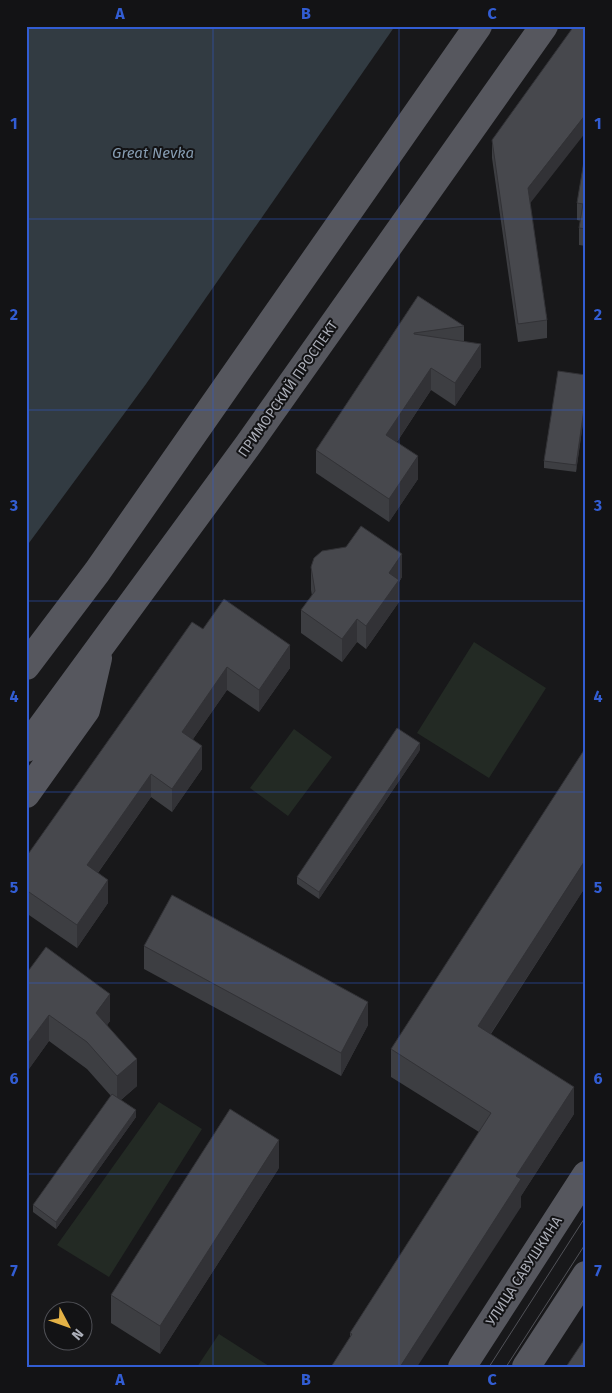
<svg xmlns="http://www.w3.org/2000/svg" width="612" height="1393" viewBox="0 0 612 1393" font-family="'Fira Sans',sans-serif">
	<rect width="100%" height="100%" fill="#18181a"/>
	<path fill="#232a24" d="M 474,642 L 546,688 L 489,778 L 417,733 Z
		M 294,729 L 332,757 L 288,816 L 250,788 Z
		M 159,1102 L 202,1129 L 109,1277 L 57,1245 Z
		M 219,1334 L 269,1366 L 269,1367 L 197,1367 Z"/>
	<path fill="#323b42" d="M 26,26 L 395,26 L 146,384 L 26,547 Z"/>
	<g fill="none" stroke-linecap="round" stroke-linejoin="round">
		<path stroke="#56575e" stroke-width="28" d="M 26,666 L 97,572 L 478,26
			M 26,748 L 248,445 L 544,26
			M 26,794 L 86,710 L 98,658
			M 462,1367 L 586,1175
			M 526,1367 L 586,1275"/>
		<path stroke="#515258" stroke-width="1" d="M 489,1367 L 586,1216
			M 506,1367 L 586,1243"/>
	</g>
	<path fill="#3d3e42" d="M 492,140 L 530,203 L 547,320 L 547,338 L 518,342 L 492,158 Z
		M 586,149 L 586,246 L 579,245 L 579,228 L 581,221 L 577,220 L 577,203 Z
		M 418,296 L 464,326 L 464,341 L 481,367 L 455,406 L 431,390 L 397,442 L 418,479 L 389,522 L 316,473 L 316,450 Z
		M 586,375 L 586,402 L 576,472 L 544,468 L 544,461 Z
		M 311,567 L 402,577 L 399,582 L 399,602 L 366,649 L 357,642 L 342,662 L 301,633 L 301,610 L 312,596 L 311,590 Z
		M 203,629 L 290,668 L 259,712 L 227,690 L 193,739 L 202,769 L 172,812 L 151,797 L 98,873 L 108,903 L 77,948 L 26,913 L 26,857 Z
		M 420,750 L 319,899 L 297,884 L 297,877 Z
		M 586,886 L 491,1034 L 574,1114 L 521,1196 L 521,1207 L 350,1337 L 350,1333 L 479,1132 L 391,1077 L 391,1049 Z
		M 144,946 L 368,1025 L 341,1076 L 144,969 Z
		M 26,974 L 110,1021 L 107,1025 L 137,1086 L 121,1100 L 136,1117 L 56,1229 L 33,1212 L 33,1205 L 111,1096 L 87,1069 L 49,1041 L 26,1073 Z
		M 279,1168 L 160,1354 L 111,1323 L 111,1295 Z"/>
	<path fill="#323236" d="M 586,114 L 586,132 L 528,206 L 528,188 Z
		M 481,344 L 481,367 L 455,406 L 455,383 Z
		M 431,368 L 431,390 L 386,458 L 386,435 Z
		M 586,395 L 586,402 L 576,472 L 576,465 Z
		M 418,456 L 418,479 L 389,522 L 389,499 Z
		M 402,554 L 402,577 L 399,582 L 399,602 L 366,649 L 366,626 L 389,573 Z
		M 357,619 L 357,642 L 342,662 L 342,639 Z
		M 290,645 L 290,668 L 259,712 L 259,690 Z
		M 227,667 L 227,690 L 182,755 L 182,732 Z
		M 420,743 L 420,750 L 319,899 L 319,892 Z
		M 202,746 L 202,769 L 172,812 L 172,789 Z
		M 151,774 L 151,797 L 87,888 L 87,865 Z
		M 586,859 L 586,886 L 478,1053 L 478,1026 Z
		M 108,880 L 108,903 L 77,948 L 77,925 Z
		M 110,994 L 110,1021 L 96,1040 L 96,1013 Z
		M 368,1002 L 368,1025 L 341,1076 L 341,1053 Z
		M 49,1015 L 49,1041 L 26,1073 L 26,1046 Z
		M 137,1059 L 137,1086 L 117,1103 L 117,1076 Z
		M 574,1087 L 574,1114 L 521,1196 L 521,1207 L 417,1367 L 400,1367 L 516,1176 Z
		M 136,1110 L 136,1117 L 56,1229 L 56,1222 Z
		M 279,1140 L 279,1168 L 160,1354 L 160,1326 Z
		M 28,1344 L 28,1358 L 26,1359 L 26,1346 Z"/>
	<path fill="#47484d" stroke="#323236" d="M 574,26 L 586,26 L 586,114 L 528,188 L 547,320 L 518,324 L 492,140 Z
		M 586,149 L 586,229 L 579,228 L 583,204 L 577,203 Z
		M 418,296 L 464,326 L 414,333 L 414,334 L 481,344 L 455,383 L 431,368 L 386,435 L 418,456 L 389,499 L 316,450 Z
		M 558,371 L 586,375 L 586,395 L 576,465 L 544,461 Z
		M 361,526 L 402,554 L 389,573 L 399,580 L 366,626 L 357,619 L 342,639 L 301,610 L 315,591 L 311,567 L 314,558 L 322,551 L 346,547 Z
		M 224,599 L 290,645 L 259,690 L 227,667 L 182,732 L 202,746 L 172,789 L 151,774 L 87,865 L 108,880 L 77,925 L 26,890 L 26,857 L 192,622 L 203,629 Z
		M 397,728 L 420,743 L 319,892 L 297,877 Z
		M 586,747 L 586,859 L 478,1026 L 574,1087 L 516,1176 L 521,1179 L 400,1367 L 331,1367 L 352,1334 L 350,1333 L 491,1113 L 391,1049 Z
		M 172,895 L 368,1002 L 341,1053 L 144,946 Z
		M 46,947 L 110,994 L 96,1013 L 137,1059 L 117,1076 L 87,1042 L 49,1015 L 26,1046 L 26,974 Z
		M 112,1094 L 136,1110 L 56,1222 L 33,1205 Z
		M 230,1109 L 279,1140 L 160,1326 L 111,1295 Z
		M 586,1337 L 586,1367 L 566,1367 Z"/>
	<path fill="none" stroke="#325dd3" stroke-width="1" stroke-opacity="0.55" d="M 213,26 L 213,1367M 399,26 L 399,1367M 26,219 L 586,219M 26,410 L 586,410M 26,601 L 586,601M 26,792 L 586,792M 26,983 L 586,983M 26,1174 L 586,1174"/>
	<g text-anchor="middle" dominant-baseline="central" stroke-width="4" stroke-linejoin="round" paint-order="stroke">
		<g font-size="14" fill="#acafb9" stroke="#131315">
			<text transform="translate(288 389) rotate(-55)">ПРИМОРСКИЙ ПРОСПЕКТ</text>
			<text transform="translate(524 1271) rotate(-57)">УЛИЦА САВУШКИНА</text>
		</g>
		<g font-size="15" font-style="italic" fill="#869cb1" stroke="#131315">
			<text x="153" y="153">Great Nevka</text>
		</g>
	</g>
	<rect width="612" height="1393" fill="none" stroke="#131315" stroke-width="55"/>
	<g transform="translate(68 1326) rotate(131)"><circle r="24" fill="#131315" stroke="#505157"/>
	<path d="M0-4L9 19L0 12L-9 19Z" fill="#e4b246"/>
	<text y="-8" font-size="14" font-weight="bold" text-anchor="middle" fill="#acafb9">N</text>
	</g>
	<rect x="28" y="28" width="556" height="1338" fill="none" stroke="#325dd3" stroke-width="2"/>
	<g font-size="16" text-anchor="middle" font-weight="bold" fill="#325dd3">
		<text x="120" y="19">A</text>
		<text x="306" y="19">B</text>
		<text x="492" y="19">C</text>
		<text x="14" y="129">1</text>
		<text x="598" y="129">1</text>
		<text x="14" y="320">2</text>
		<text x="598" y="320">2</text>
		<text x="14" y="511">3</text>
		<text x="598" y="511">3</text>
		<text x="14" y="702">4</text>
		<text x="598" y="702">4</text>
		<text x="14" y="893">5</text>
		<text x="598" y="893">5</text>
		<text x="14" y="1084">6</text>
		<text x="598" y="1084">6</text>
		<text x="14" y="1276">7</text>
		<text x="598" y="1276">7</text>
		<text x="120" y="1385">A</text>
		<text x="306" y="1385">B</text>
		<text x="492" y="1385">C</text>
	</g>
</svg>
